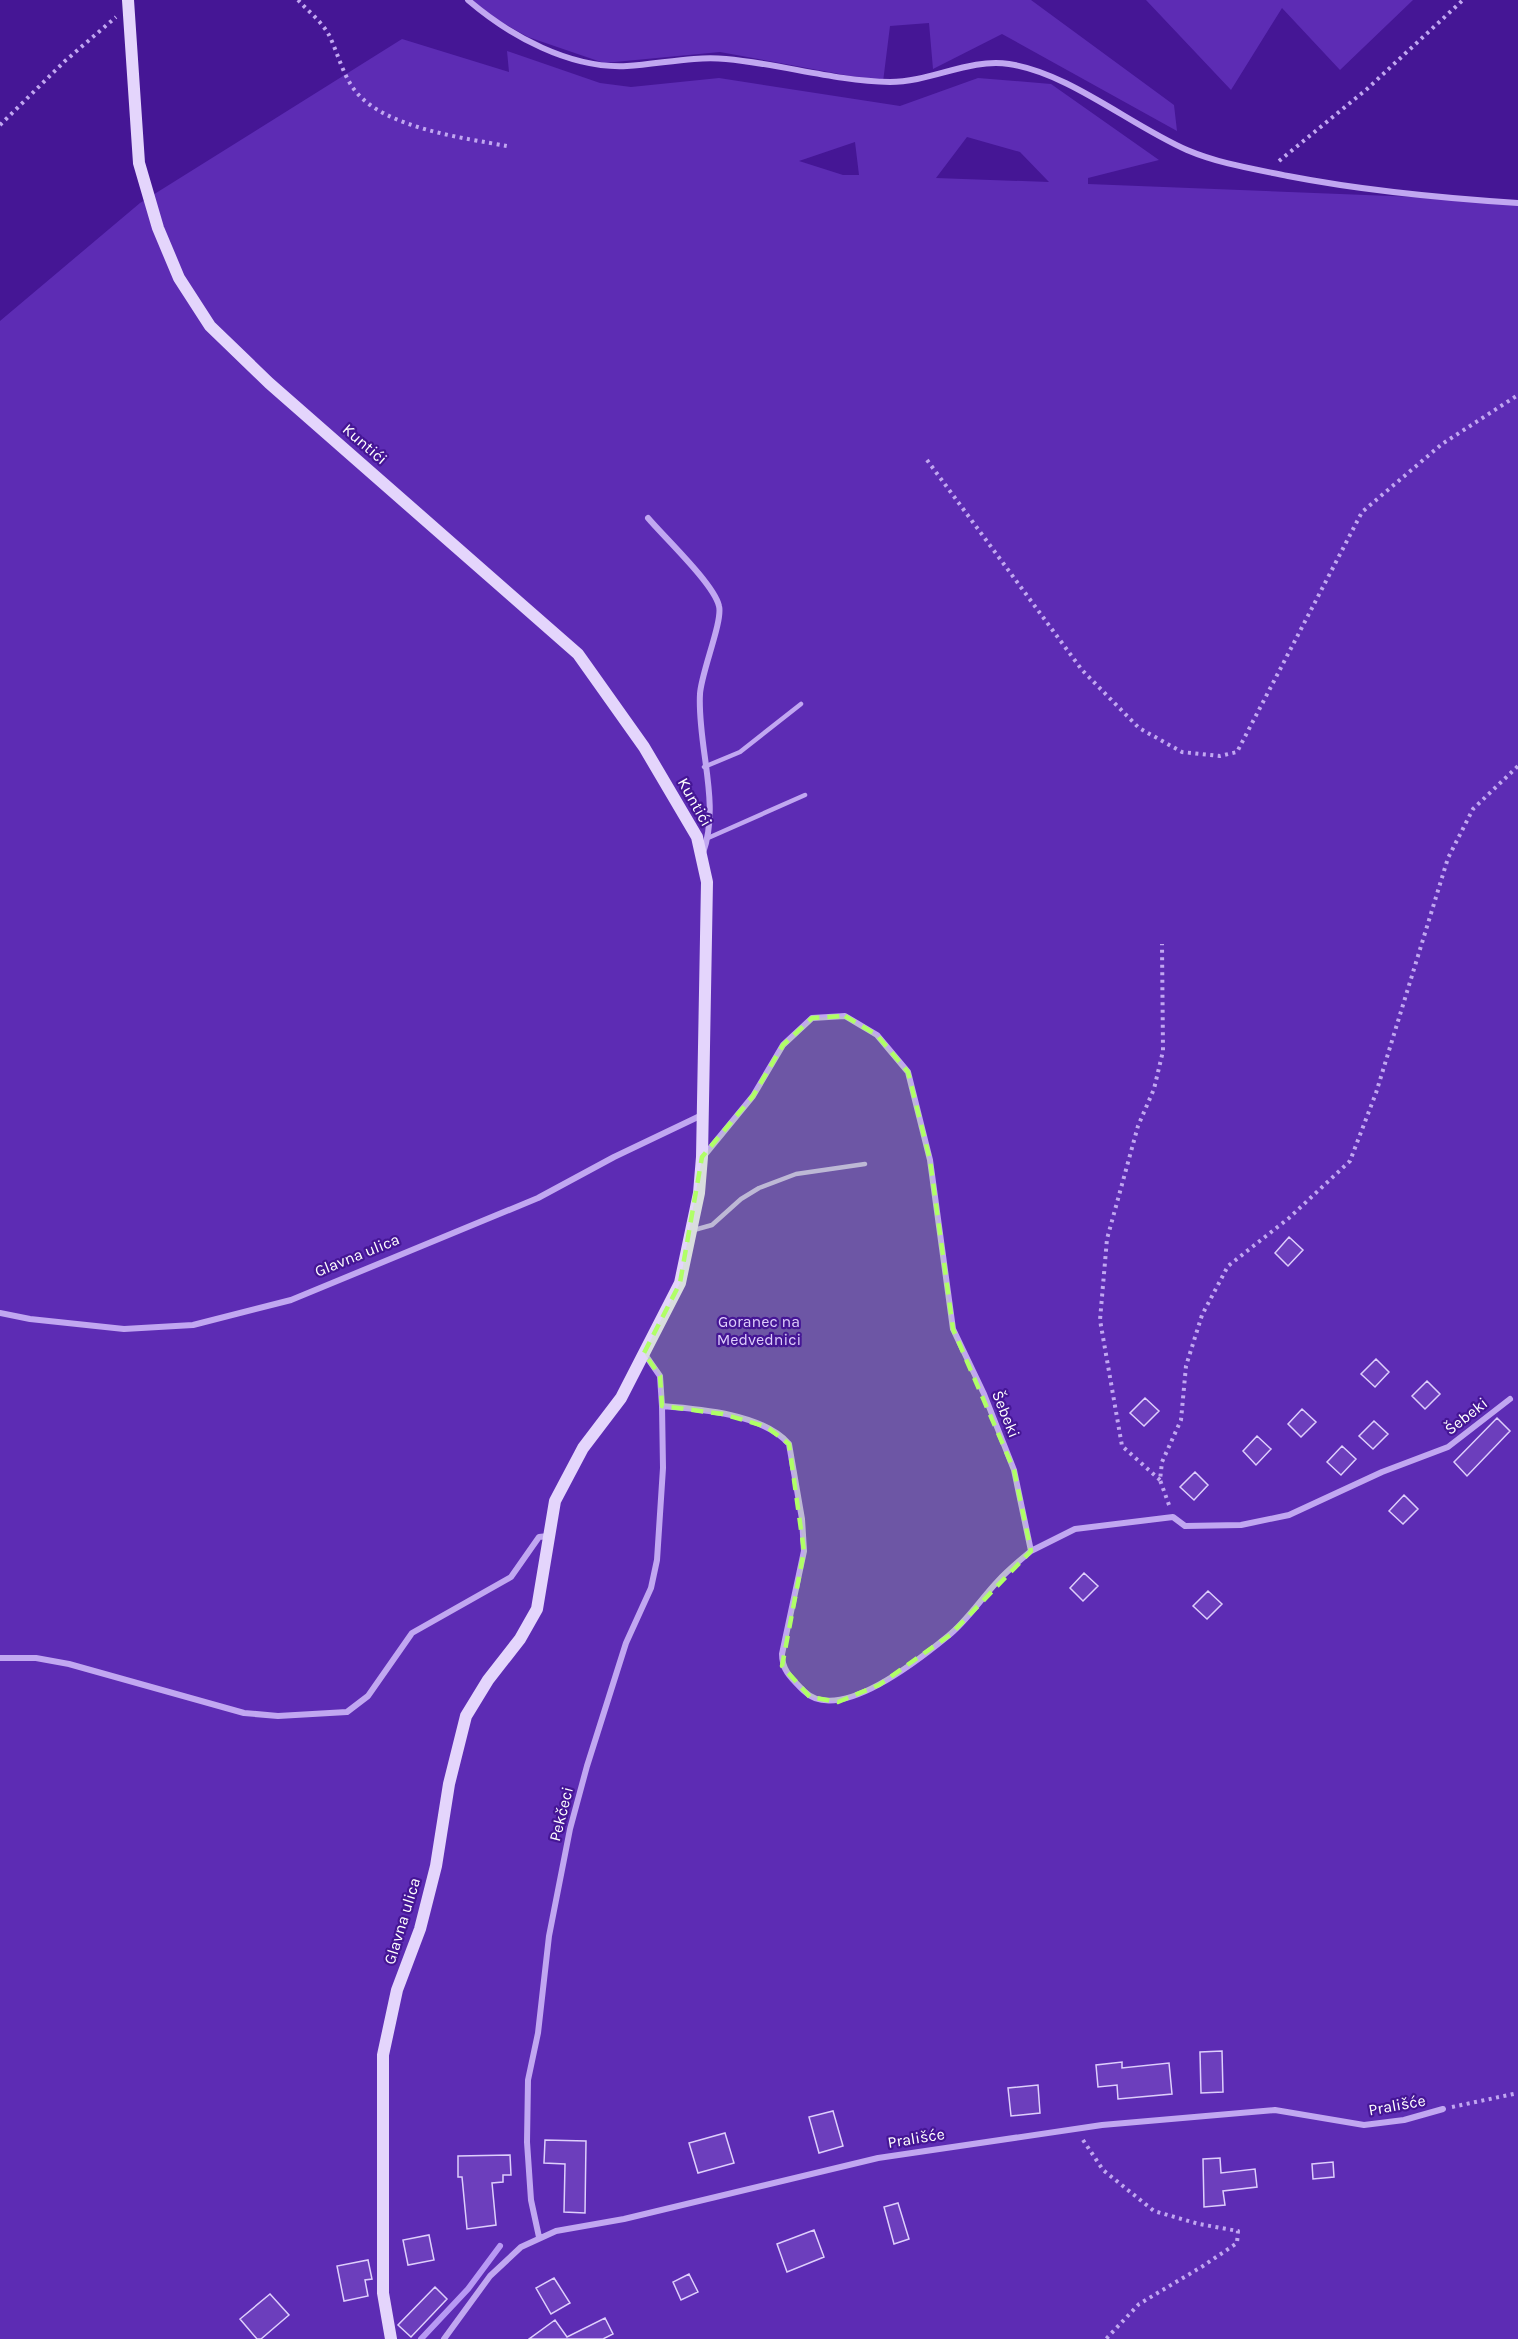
<svg xmlns="http://www.w3.org/2000/svg" width="1518" height="2339" viewBox="0 0 1518 2339" font-family="Karla,sans-serif">
	<rect width="100%" height="100%" fill="#451695"/>
	<path fill="#5d2cb4" fill-rule="evenodd" d="M 469,0 L 1031,0 L 1174,105 L 1177,131 L 1002,34 L 933,69 L 929,23 L 890,26 L 883,82 L 720,52 L 604,63 L 528,37 L 475,7 Z
		M 1146,0 L 1413,0 L 1340,70 L 1282,8 L 1231,90 Z
		M 402,39 L 509,72 L 507,51 L 600,83 L 631,87 L 719,78 L 900,106 L 978,78 L 1051,84 L 1159,160 L 1088,178 L 1088,184 L 1518,201 L 1518,2339 L 0,2339 L 0,321 L 140,203 ZM 967,137 L 1020,152 L 1049,182 L 936,178 ZM 855,142 L 859,175 L 843,175 L 799,161 Z"/>
	<g fill="none" stroke-linecap="round" stroke-linejoin="round">
		<path stroke="#b899f4" stroke-width="6" d="M 421,2339 L 468,2289 L 500,2246"/>
	</g>
	<path fill="#6c3ebc" stroke="#decefc" stroke-width="1.5" d="M 1289,1237 L 1303,1250 L 1288,1266 L 1275,1253 Z
		M 1376,1359 L 1389,1372 L 1375,1387 L 1361,1374 Z
		M 1427,1381 L 1440,1394 L 1425,1409 L 1412,1396 Z
		M 1145,1398 L 1159,1411 L 1144,1426 L 1130,1413 Z
		M 1302,1409 L 1316,1422 L 1301,1437 L 1288,1424 Z
		M 1497,1418 L 1510,1431 L 1467,1476 L 1454,1462 Z
		M 1374,1421 L 1388,1434 L 1373,1449 L 1359,1436 Z
		M 1257,1436 L 1271,1449 L 1256,1465 L 1243,1451 Z
		M 1342,1446 L 1356,1459 L 1341,1475 L 1327,1462 Z
		M 1195,1472 L 1208,1485 L 1194,1500 L 1180,1487 Z
		M 1404,1495 L 1418,1509 L 1403,1524 L 1389,1511 Z
		M 1084,1573 L 1098,1586 L 1083,1601 L 1070,1588 Z
		M 1208,1591 L 1222,1604 L 1207,1619 L 1193,1606 Z
		M 1222,2051 L 1223,2092 L 1201,2093 L 1200,2052 Z
		M 1122,2062 L 1122,2068 L 1169,2063 L 1172,2094 L 1118,2099 L 1117,2085 L 1098,2087 L 1096,2065 Z
		M 1038,2085 L 1040,2113 L 1011,2116 L 1008,2088 Z
		M 833,2111 L 843,2146 L 819,2153 L 809,2117 Z
		M 725,2133 L 734,2163 L 698,2173 L 689,2143 Z
		M 545,2140 L 586,2141 L 585,2213 L 564,2212 L 565,2164 L 544,2163 Z
		M 510,2155 L 511,2175 L 503,2175 L 503,2182 L 492,2183 L 496,2225 L 467,2229 L 462,2177 L 458,2177 L 458,2156 Z
		M 1220,2158 L 1221,2173 L 1255,2169 L 1257,2187 L 1223,2191 L 1225,2205 L 1204,2207 L 1203,2159 Z
		M 1333,2162 L 1334,2177 L 1313,2179 L 1312,2164 Z
		M 898,2203 L 909,2239 L 894,2244 L 884,2207 Z
		M 814,2230 L 824,2257 L 787,2272 L 777,2244 Z
		M 429,2235 L 434,2260 L 408,2265 L 403,2240 Z
		M 368,2260 L 372,2279 L 365,2280 L 368,2296 L 344,2301 L 337,2266 Z
		M 689,2274 L 698,2292 L 681,2300 L 673,2282 Z
		M 554,2278 L 570,2303 L 551,2314 L 536,2288 Z
		M 435,2287 L 447,2299 L 411,2337 L 398,2325 Z
		M 270,2294 L 289,2315 L 261,2339 L 257,2339 L 240,2319 Z
		M 605,2318 L 613,2334 L 603,2339 L 529,2339 L 555,2320 L 567,2337 Z"/>
	<g fill="none" stroke-linecap="round" stroke-linejoin="round">
		<path stroke="#c1a7f1" stroke-width="4" stroke-dasharray="3 4.5" stroke-linecap="butt" d="M 298,0 C 308,11 322,22 329,35 C 338,53 343,77 357,93 C 387,128 463,138 507,146
			M 0,125 L 65,61 L 116,17
			M 1279,161 L 1367,89 L 1463,0
			M 927,460 L 1082,670 L 1139,728 L 1182,752 L 1220,756 L 1237,752 L 1362,512 L 1442,444 L 1518,395
			M 1160,1480 L 1122,1446 L 1100,1320 L 1107,1239 L 1138,1126 L 1154,1089 L 1163,1051 L 1162,944
			M 1169,1505 L 1160,1480 L 1162,1462 L 1181,1420 L 1186,1366 L 1202,1315 L 1228,1266 L 1289,1218 L 1350,1161 L 1376,1093 L 1448,858 L 1473,809 L 1518,766
			M 1452,2107 L 1518,2093
			M 1083,2140 L 1103,2170 L 1154,2211 L 1199,2224 L 1238,2231 L 1237,2243 L 1203,2266 L 1139,2304 L 1106,2339"/>
		<path stroke="#c1a7f1" stroke-width="4.5" d="M 704,767 L 740,752 L 801,704
			M 708,838 L 805,795
			M 694,1230 L 712,1225 L 741,1199 L 759,1188 L 796,1174 L 865,1164"/>
		<path stroke="#c1a7f1" stroke-width="6" d="M 468,0 C 510,36 570,69 627,66 C 661,64 692,56 726,59 C 781,64 835,81 890,82 C 931,82 969,58 1009,64 C 1069,73 1130,125 1187,150 C 1220,164 1254,169 1288,176 C 1365,191 1440,198 1518,203
			M 648,518 C 664,537 714,584 719,606 C 723,621 701,673 700,694 C 697,745 721,803 703,853
			M 703,1157 L 753,1096 L 783,1045 L 812,1018 L 845,1016 L 877,1035 L 908,1072 L 930,1160 L 953,1329 L 984,1394 L 1014,1470 L 1031,1551 L 1075,1529 L 1173,1517 L 1185,1526 L 1241,1525 L 1289,1515 L 1382,1472 L 1448,1447 L 1510,1399
			M 0,1313 L 30,1319 L 124,1329 L 193,1325 L 291,1300 L 538,1198 L 614,1157 L 702,1115
			M 662,1406 C 700,1409 763,1414 789,1444 L 802,1519 L 804,1551 L 782,1654 C 782,1671 792,1679 804,1691 C 838,1725 920,1659 948,1636 C 966,1622 981,1599 997,1582 C 1007,1571 1019,1561 1031,1551
			M 0,1658 L 36,1658 L 69,1664 L 244,1713 L 278,1716 L 347,1712 L 368,1696 L 412,1633 L 511,1577 L 539,1537 L 548,1536
			M 539,2237 L 531,2200 L 527,2142 L 528,2080 L 538,2033 L 549,1936 L 570,1829 L 587,1766 L 626,1643 L 651,1588 L 657,1560 L 663,1468 L 662,1406 L 660,1376 L 644,1353
			M 444,2339 L 490,2276 L 521,2247 L 556,2231 L 624,2219 L 878,2158 L 1102,2125 L 1275,2110 L 1364,2125 L 1404,2120 L 1443,2109"/>
		<path stroke="#e4d5fc" stroke-width="12" d="M 128,0 L 139,163 L 158,228 L 179,278 L 210,326 L 269,383 L 578,654 L 644,747 L 697,837 L 707,882 L 702,1157 L 699,1193 L 680,1283 L 621,1398 L 583,1448 L 555,1501 L 537,1609 L 520,1639 L 488,1680 L 466,1716 L 449,1784 L 436,1866 L 420,1929 L 397,1990 L 383,2055 L 383,2293 L 391,2339"/>
	</g>
	<path fill="#b0ff67" fill-opacity="0.2" stroke="#b0ff67" stroke-width="4.5" stroke-dasharray="12 8" stroke-linejoin="round" d="M 845,1016 L 877,1035 L 908,1072 L 930,1160 L 953,1329 L 1014,1470 L 1031,1551 L 950,1635 L 879,1685 L 838,1702 L 810,1697 L 782,1666 L 804,1551 L 789,1444 L 767,1427 L 723,1414 L 662,1406 L 660,1376 L 644,1353 L 680,1283 L 702,1157 L 753,1096 L 783,1045 L 812,1018 Z"/>
	<g text-anchor="middle" dominant-baseline="central" stroke-width="4.5" stroke-linejoin="round" paint-order="stroke">
		<g font-size="16" fill="#fff" stroke="#451695">
			<text transform="translate(365 444) rotate(41)">Kuntići</text>
			<text transform="translate(695 802) rotate(61)">Kuntići</text>
			<text transform="translate(357 1255) rotate(-22)">Glavna ulica</text>
			<text transform="translate(1006 1414) rotate(68)">Šebeki</text>
			<text transform="translate(1466 1416) rotate(-38)">Šebeki</text>
			<text transform="translate(561 1814) rotate(-76)">Pekčeci</text>
			<text transform="translate(402 1921) rotate(-73)">Glavna ulica</text>
			<text transform="translate(1397 2105) rotate(-10)">Prališće</text>
			<text transform="translate(916 2138) rotate(-9)">Prališće</text>
		</g>
		<g font-size="16" fill="#decefc" stroke="#451695">
			<text x="759" y="1321">Goranec na<tspan x="759" dy="18">Medvednici</tspan></text>
		</g>
	</g>
</svg>
